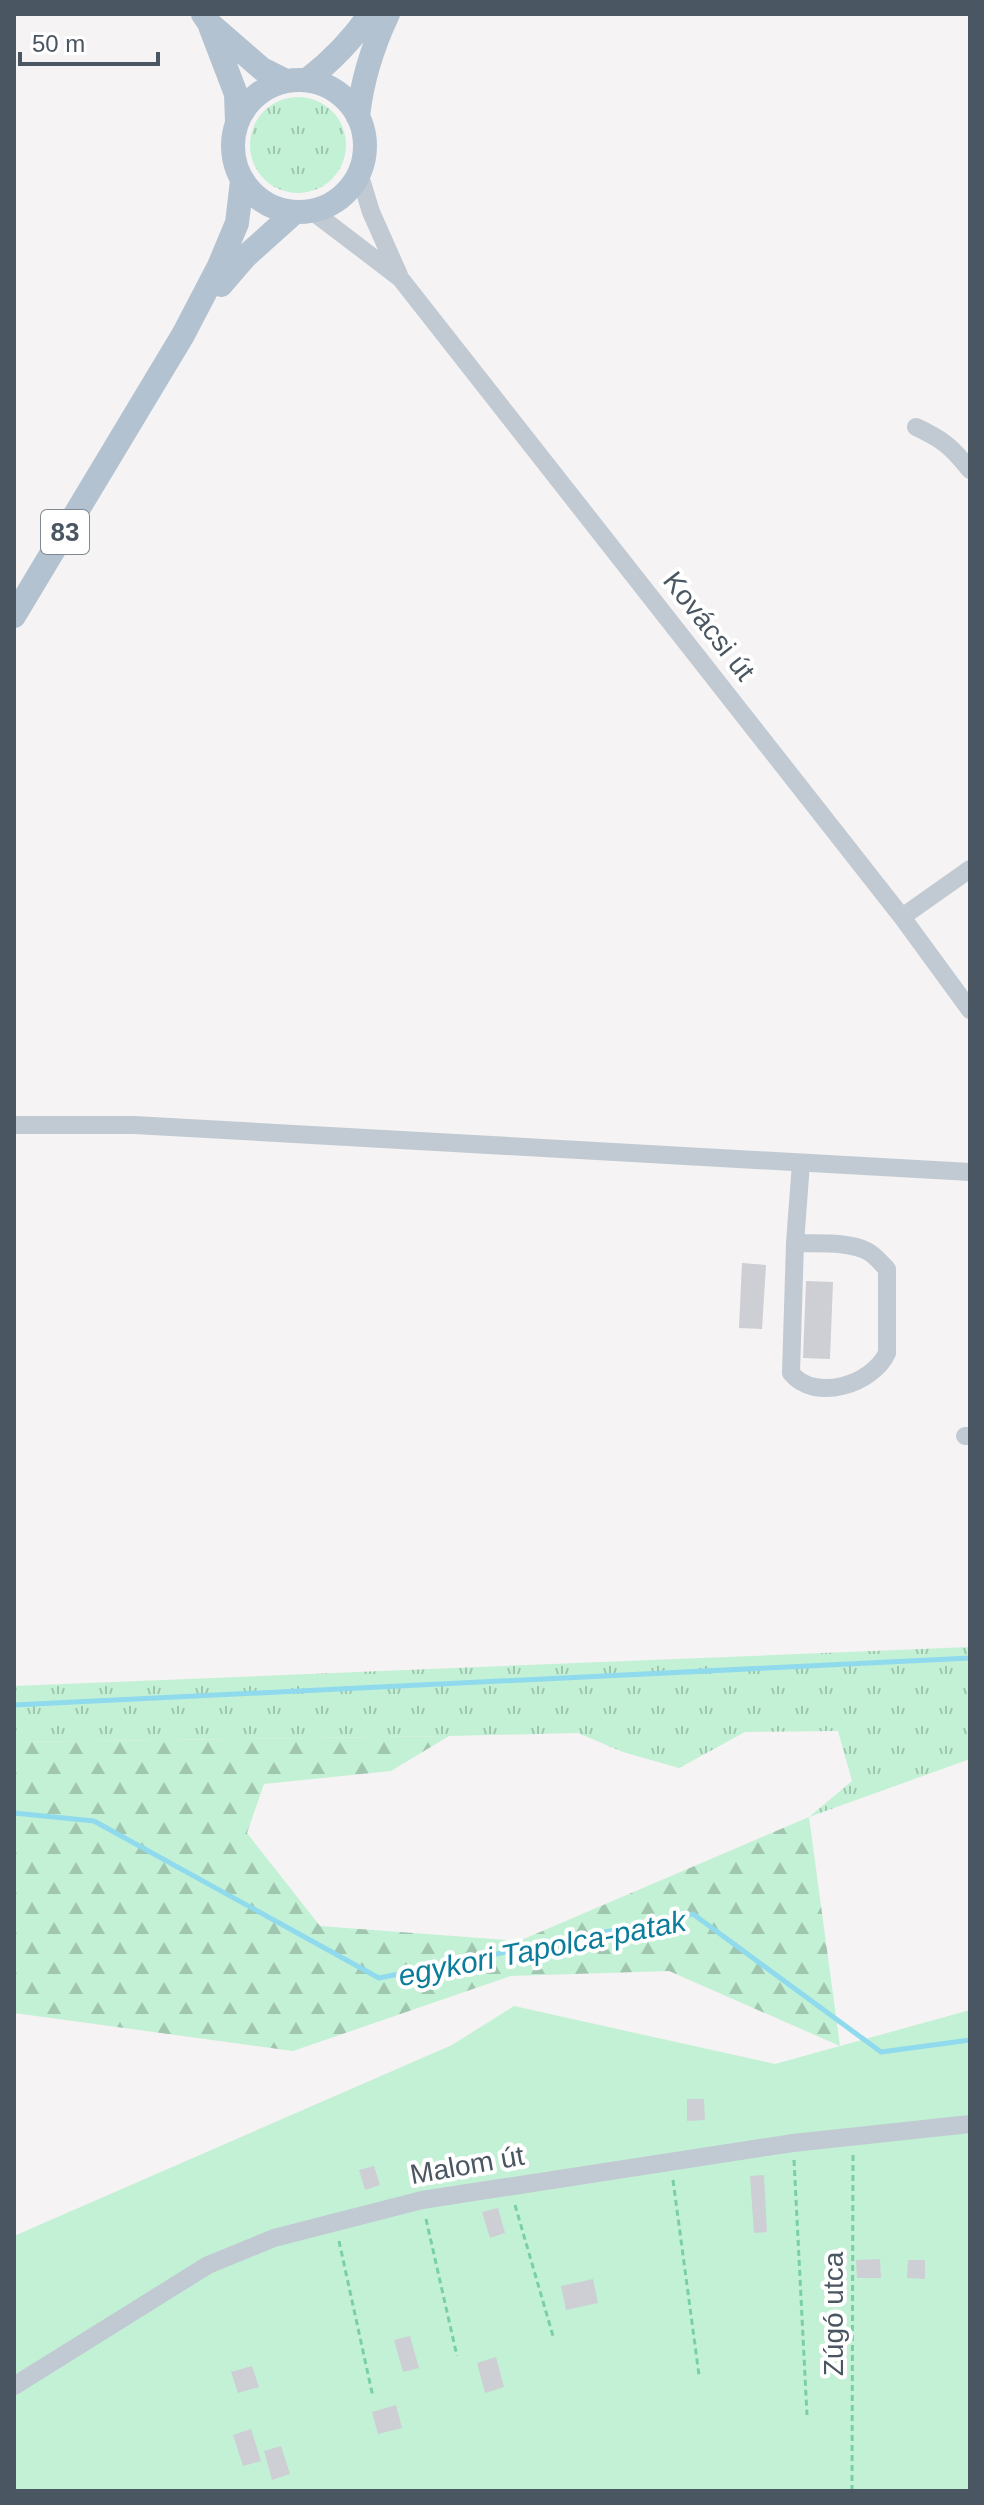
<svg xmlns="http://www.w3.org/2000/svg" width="984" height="2505" viewBox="0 0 984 2505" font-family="Helvetica,sans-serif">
	<defs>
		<pattern id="grass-tufts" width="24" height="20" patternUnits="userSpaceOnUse" patternTransform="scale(2)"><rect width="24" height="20" fill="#c3f1d5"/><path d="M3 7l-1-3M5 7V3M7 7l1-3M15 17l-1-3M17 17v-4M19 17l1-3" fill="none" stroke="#a0c6b0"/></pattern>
		<pattern id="forest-firs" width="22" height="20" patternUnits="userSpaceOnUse" patternTransform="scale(2)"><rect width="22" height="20" fill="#c3f1d5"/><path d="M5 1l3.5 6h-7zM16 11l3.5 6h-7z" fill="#a0c6b0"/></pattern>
	</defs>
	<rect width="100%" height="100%" fill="#f5f3f3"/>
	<path fill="url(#grass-tufts)" d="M250 145a48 48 0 1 1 96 0a48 48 0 1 1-96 0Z
		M 970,1647 L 970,1759 L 809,1817 L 852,1781 L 838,1731 L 745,1732 L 679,1768 L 623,1752 L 578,1733 L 449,1736 L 14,1742 L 14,1686 Z"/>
	<path fill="url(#forest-firs)" d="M 449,1736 L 391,1771 L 264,1784 L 247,1833 L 320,1926 L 519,1941 L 809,1817 L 840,2046 L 669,1971 L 511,1976 L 293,2051 L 14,2013 L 14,1742 Z"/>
	<path fill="#c3f1d5" d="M 514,2006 L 775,2064 L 970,2010 L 970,2491 L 14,2491 L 14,2236 L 452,2045 Z"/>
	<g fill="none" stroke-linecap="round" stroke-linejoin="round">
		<path stroke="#90daee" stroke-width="5" d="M 14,1705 L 970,1658
			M 14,1813 L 94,1821 L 379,1978 L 693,1914 L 881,2052 L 970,2040"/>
	</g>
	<path fill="#cdcfd5" d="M 742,1263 L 766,1265 L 762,1329 L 739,1328 Z
		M 806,1281 L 833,1282 L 830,1359 L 803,1358 Z
		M 687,2099 L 704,2099 L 705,2120 L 687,2121 Z
		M 374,2166 L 380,2185 L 365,2190 L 359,2170 Z
		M 764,2175 L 767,2232 L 754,2233 L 750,2176 Z
		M 498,2208 L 505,2233 L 490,2238 L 482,2212 Z
		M 880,2259 L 881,2278 L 857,2278 L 856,2260 Z
		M 908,2260 L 925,2260 L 925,2279 L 907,2278 Z
		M 593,2279 L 598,2303 L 566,2310 L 561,2286 Z
		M 410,2336 L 419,2368 L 403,2372 L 394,2340 Z
		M 496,2357 L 504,2387 L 485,2393 L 477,2363 Z
		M 252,2366 L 259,2387 L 238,2393 L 231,2372 Z
		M 396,2405 L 402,2428 L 378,2434 L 372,2412 Z
		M 251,2429 L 261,2461 L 243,2466 L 233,2435 Z
		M 281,2446 L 290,2474 L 272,2480 L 264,2451 Z"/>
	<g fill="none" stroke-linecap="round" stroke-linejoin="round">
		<path stroke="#7ad0a6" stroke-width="3" stroke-dasharray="6 4" stroke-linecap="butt" d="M 794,2160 L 807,2415
			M 673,2180 L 699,2375
			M 515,2205 L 553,2336
			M 426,2219 L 457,2356
			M 339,2241 L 373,2397
			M 852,2491 L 853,2155"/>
		<path stroke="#c1cad2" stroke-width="18" d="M 359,173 L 371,212 L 399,275
			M 312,211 L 400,278 L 902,917 L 970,1010
			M 916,427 C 942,439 952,447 970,470
			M 902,917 L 970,869
			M 14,1125 L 134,1125 L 970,1172
			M 795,1243 C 817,1244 847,1241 867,1251 C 875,1255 881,1263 887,1269 L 887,1353 C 873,1384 815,1403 791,1373 L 795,1243 L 801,1163
			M 965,1436 L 970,1436
			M 14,2386 L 208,2265 L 274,2238 L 422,2200 L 793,2143 L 970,2124"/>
		<path stroke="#b3c2d1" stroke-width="24" d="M 203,14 L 209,23 L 262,69 L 286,81
			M 210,26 L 236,94 L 237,122
			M233 146a66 66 0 1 1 132 0a66 66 0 1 1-132 0Z
			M 307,80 C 333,60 352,40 370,14
			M 358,117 C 362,79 372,48 388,14
			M 221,285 L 246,256 L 295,212
			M 14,616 L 183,335 L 219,266 L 237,223 L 242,181"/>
	</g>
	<g text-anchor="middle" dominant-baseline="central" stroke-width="8" stroke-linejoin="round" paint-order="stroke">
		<rect fill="#fff" stroke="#808990" stroke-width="2" x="41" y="510" width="48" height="44" rx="6"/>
		<g font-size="26" font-weight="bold" fill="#4a5661">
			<text x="65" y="532">83</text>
		</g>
		<g font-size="28" fill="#4a5661" stroke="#fff">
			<text transform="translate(709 626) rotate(52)">Kovácsi út</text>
			<text transform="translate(467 2165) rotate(-10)">Malom út</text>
			<text transform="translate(833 2314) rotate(-90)">Zúgó utca</text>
		</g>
		<g font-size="30" font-style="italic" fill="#0c7c9b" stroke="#fff">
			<text transform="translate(542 1948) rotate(-11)">egykori Tapolca-patak</text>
		</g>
	</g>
	<rect width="984" height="2505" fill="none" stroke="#4a5661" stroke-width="32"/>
	<path d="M20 52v12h138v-12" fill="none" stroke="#4a5661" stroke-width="4"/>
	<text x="32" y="52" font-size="24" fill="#4a5661" stroke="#ffffff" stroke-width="6" paint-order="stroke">50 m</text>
</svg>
